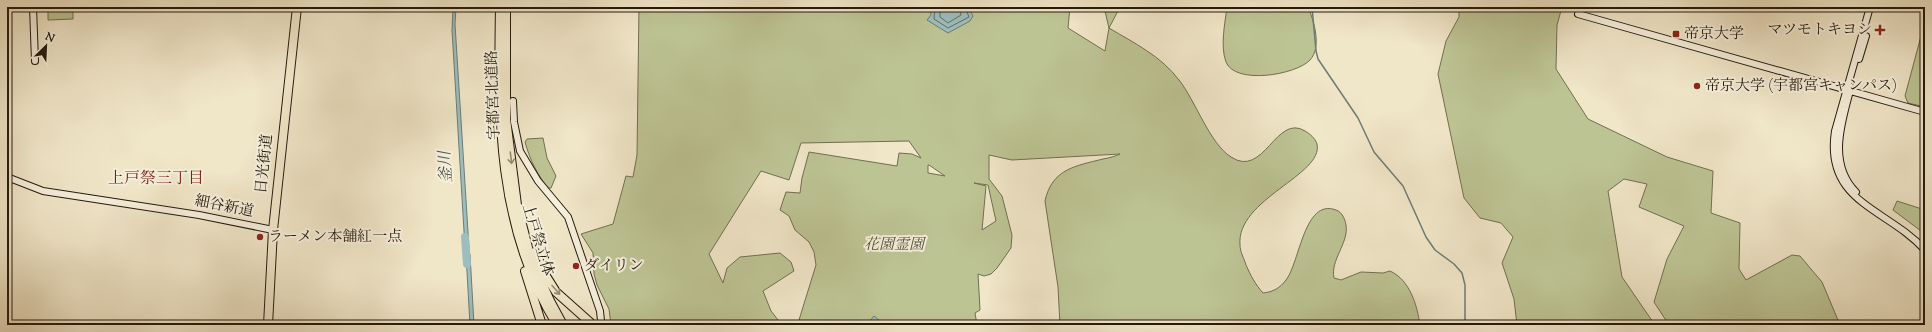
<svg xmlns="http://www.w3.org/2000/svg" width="1932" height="332" viewBox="0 0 1932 332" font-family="'Sorts Mill Goudy','Noto Serif JP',serif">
	<rect width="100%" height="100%" fill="#f0e6c8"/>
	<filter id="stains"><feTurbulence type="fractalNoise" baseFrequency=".005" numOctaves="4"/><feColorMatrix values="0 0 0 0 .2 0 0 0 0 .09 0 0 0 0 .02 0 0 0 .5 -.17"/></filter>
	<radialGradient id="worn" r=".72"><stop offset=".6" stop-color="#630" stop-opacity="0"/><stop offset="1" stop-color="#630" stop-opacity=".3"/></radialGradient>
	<path fill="#bdc494" stroke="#706f50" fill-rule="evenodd" d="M 48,7 L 73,7 L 73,19 L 48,20 Z
		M 639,7 L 1070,7 L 1068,28 L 1105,51 L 1109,28 L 1104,7 L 1120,7 L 1109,28 C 1134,43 1161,56 1179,80 C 1195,100 1210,144 1231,157 C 1264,179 1276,113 1305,131 C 1310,134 1315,138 1317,144 C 1324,175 1236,199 1240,245 C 1240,252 1244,258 1246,265 C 1251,276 1255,284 1263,293 C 1273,292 1280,288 1286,280 C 1300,262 1304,198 1336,210 C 1342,212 1345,219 1346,225 C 1349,243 1330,260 1334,278 L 1341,280 L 1361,272 L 1383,273 L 1390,271 C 1410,280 1417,305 1420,325 L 1060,325 L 1058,287 L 1045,201 C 1052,169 1075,166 1103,159 C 1109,158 1116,156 1120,154 L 1012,160 L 989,155 L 989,179 L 1002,196 L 1012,235 L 1011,248 L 997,268 L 991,274 L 984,276 L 978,274 L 980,310 L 975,313 L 977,325 L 806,325 L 799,320 L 816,265 L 814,252 L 809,242 L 795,230 L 789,216 L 780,210 L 786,192 L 800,193 L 802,178 L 809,152 L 897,166 L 899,153 L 912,154 L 921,158 L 909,141 L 801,143 L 789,180 L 761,171 L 709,254 L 723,283 L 727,268 L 740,257 L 780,253 L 791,262 L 794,271 L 763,291 L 771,311 L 782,325 L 611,325 L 609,309 L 597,285 L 594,274 L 593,253 L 581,234 L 613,224 L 626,176 L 633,177 L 637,155 ZM 928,165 L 929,165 L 945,176 L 928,173 ZM 974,183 L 988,185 L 996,221 L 982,230 L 986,186 Z
		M 1227,7 L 1308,7 C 1314,21 1322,47 1310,60 C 1296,75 1235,85 1226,62 C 1220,46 1225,23 1227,7 Z
		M 1459,7 L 1562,7 L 1557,25 L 1556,69 L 1588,119 L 1667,157 L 1713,171 L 1711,213 L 1740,223 L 1739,269 L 1746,280 L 1792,255 L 1800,256 L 1822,282 L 1840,325 L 1669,325 L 1654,302 L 1667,259 L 1684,226 L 1639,207 L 1647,184 L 1624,179 L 1608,191 L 1622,277 L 1655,325 L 1517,325 L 1514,299 L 1502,263 L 1513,237 L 1501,223 L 1480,218 L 1464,198 L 1438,74 L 1446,41 L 1459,17 Z
		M 1925,21 L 1925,107 L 1908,103 L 1905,96 Z
		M 543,138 L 547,158 L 556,176 L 551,188 L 548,188 C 537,174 530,160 525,142 L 527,139 Z
		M 1897,201 L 1925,210 L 1925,234 L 1893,210 Z"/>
	<path fill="#9dbebd" stroke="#6d7c77" d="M 453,7 L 456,7 L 455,24 L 469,248 L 465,248 L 452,30 Z
		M 930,7 L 968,7 L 973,16 L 970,21 L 948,33 L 927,20 L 931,15 Z
		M 466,254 L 470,254 L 474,325 L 470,325 Z
		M 874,316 L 885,325 L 868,325 L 867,324 Z"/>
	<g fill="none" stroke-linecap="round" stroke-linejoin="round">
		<path stroke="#606c65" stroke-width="1" d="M 935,7 L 934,19 L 948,28 L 969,17 L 965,7
			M 940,7 L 940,17 L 948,23 L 961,15 L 960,7"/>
		<path stroke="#6d7c77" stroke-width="1.5" d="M 1312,7 L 1316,51 L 1318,59 L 1358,118 L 1374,152 L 1403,186 L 1426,237 L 1435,250 L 1454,264 L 1462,273 L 1465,285 L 1465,325"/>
		<path stroke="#9dbebd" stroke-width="8" d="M 465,237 L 467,264"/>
		<defs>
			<path id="secondary" d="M 33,7 L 35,61
				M 1870,7 L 1835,131 C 1824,203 1887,208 1925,250
				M 1578,14 L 1925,112
				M 1859,59 L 1866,36
				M 1851,87 C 1842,121 1827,163 1856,192
				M 513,101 L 514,122 L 520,151 L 538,181 L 568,217 L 600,311 L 601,321 L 599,325
				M 7,177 L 43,191 L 199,215 L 273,230"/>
			<path id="highway" d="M 500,7 C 498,118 497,227 557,325
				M 506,7 L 506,119 L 517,205 L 531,259 L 550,301 L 563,325
				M 535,252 L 546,276 L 556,292 L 593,325
				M 525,271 L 542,325
				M 268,325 L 273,230 L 297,7"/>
		</defs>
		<use href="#secondary" stroke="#241a0d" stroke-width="8"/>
		<use href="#highway" stroke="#241a0d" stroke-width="10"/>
		<use href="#secondary" stroke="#f5efdb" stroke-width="6"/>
		<use href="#highway" stroke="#f0e6c8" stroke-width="8"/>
	</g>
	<defs><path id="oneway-shaft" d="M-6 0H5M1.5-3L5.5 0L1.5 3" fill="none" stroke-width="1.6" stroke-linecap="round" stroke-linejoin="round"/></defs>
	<g stroke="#948a74">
		<use href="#oneway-shaft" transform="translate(511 158) rotate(83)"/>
		<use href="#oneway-shaft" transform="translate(556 290) rotate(49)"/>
	</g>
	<g fill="#8f2418" stroke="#f5efdb" stroke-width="1.5">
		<path d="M1878 24h4v4h4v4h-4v4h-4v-4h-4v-4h4z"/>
		<rect x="1672" y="30" width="8" height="8" rx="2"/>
		<circle cx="1697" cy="86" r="4"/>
		<circle cx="260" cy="237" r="4"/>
		<circle cx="576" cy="266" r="4"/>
	</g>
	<g text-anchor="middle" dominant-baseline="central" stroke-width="4" stroke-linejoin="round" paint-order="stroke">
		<g font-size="15" fill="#241a0d" stroke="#f5efdb" text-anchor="start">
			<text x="1872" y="30" text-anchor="end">マツモトキヨシ</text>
			<text x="1684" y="34">帝京大学</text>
			<text x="1705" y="86">帝京大学 (宇都宮キャンパス)</text>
			<text x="268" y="237">ラーメン本舗紅一点</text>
			<text x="584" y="266">ダイリン</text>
		</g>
		<g font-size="15" fill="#241a0d" stroke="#f5efdb">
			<text transform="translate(494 95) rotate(-92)">宇都宮北道路</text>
			<text transform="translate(265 164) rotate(-84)">日光街道</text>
			<text transform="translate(224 207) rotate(11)">細谷新道</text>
			<text transform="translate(537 240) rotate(73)">上戸祭立体</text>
		</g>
		<g font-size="15" font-style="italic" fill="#524d36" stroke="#f5efdb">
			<text x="894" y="245">花園霊園</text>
		</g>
		<g font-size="16" font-style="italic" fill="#4e534b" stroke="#f5efdb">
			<text transform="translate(447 167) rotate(-94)">釜川</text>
		</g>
		<g font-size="16" fill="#7a1f14" stroke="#f5efdb">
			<text x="156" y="179">上戸祭三丁目</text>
		</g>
	</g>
	<rect width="1932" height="332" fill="none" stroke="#f0e6c8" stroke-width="24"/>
	<rect x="8" y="8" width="1916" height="316" fill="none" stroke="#241a0d" stroke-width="2"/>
	<rect x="12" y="12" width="1908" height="308" fill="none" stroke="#241a0d"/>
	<g transform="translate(46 46) rotate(24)" stroke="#f5efdb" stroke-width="3" paint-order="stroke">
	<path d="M0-3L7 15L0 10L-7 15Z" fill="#241a0d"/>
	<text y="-6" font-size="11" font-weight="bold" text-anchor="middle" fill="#241a0d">N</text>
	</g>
	<rect width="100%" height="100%" filter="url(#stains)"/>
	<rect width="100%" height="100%" fill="url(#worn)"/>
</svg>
